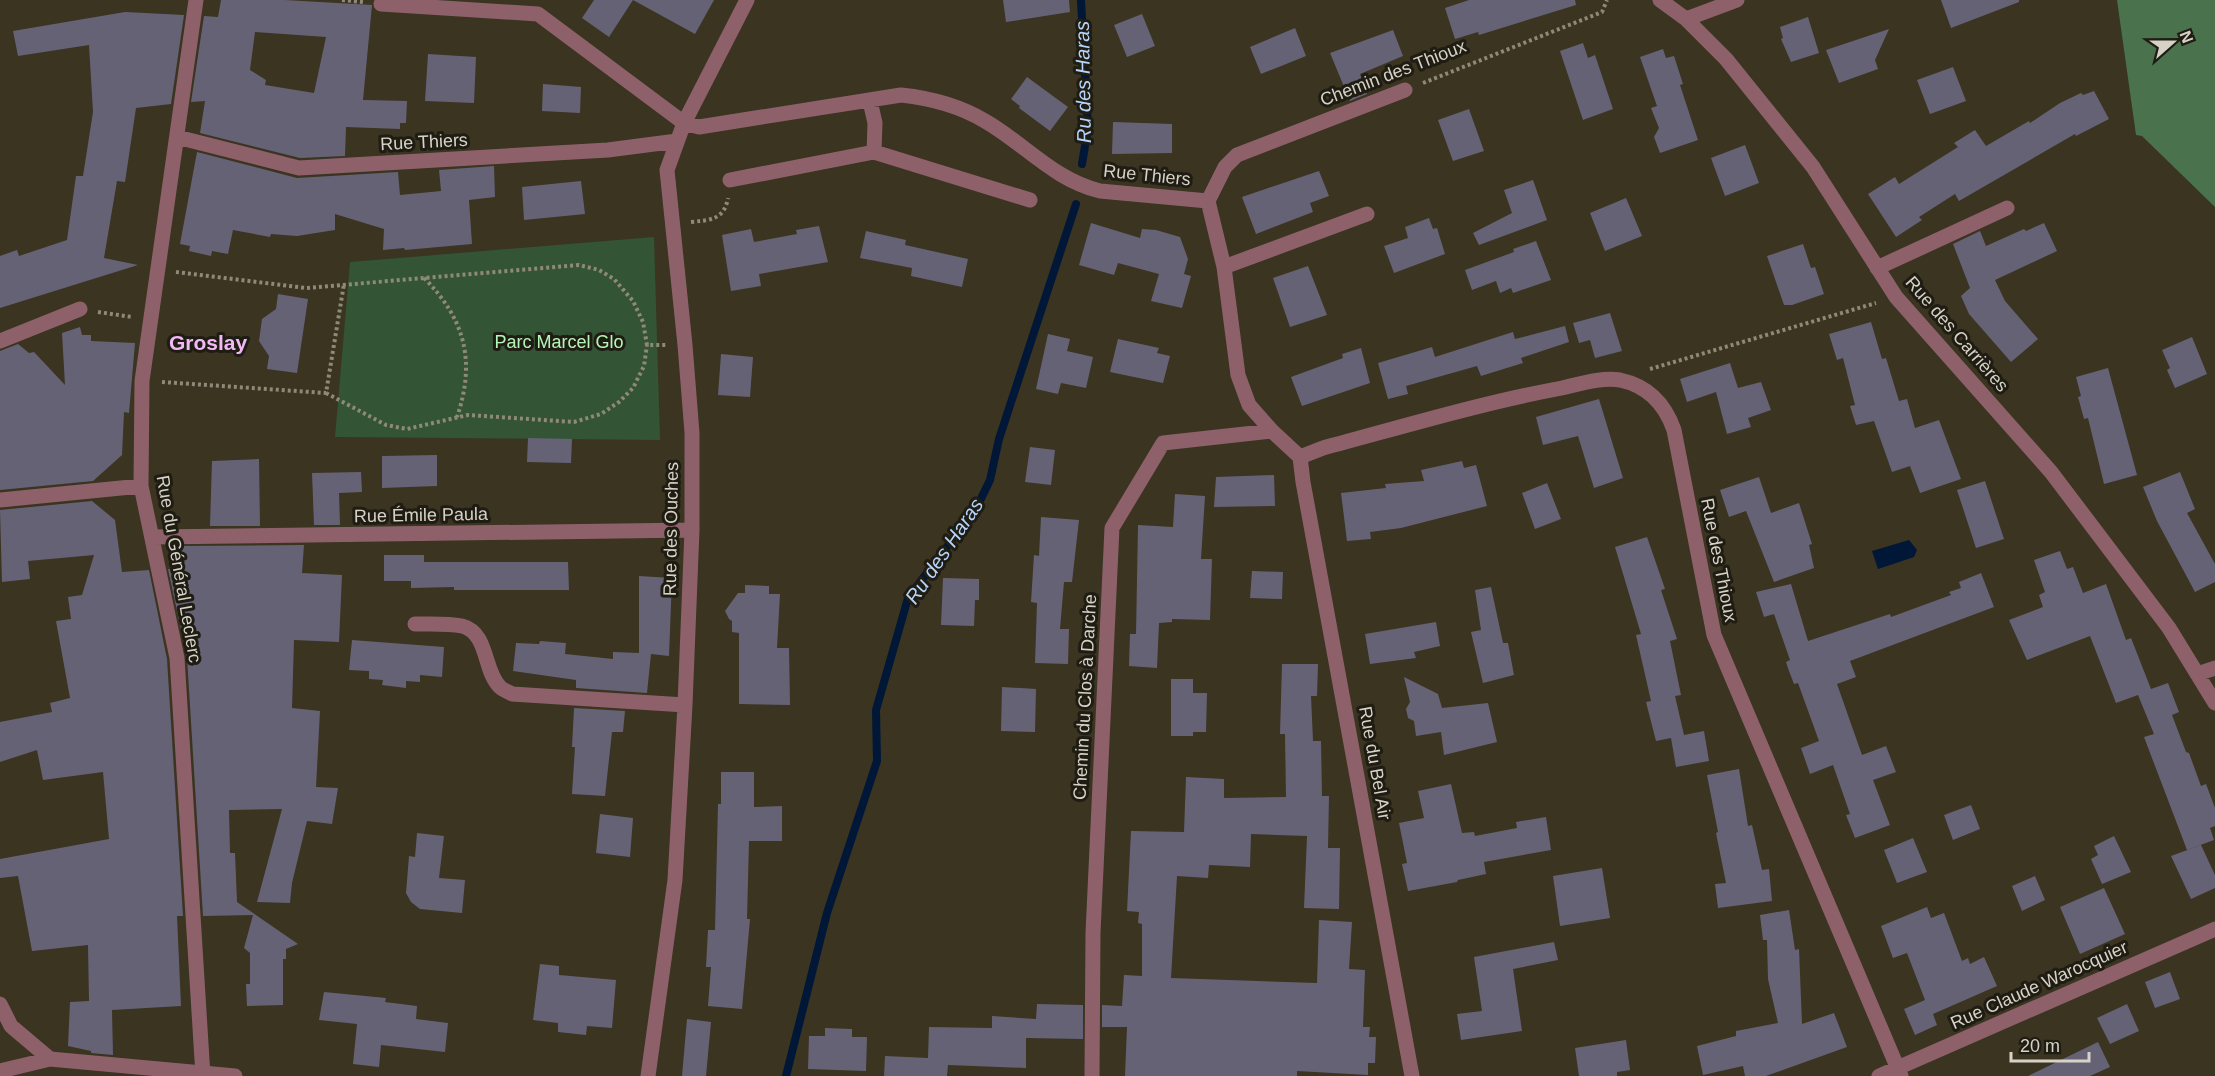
<svg xmlns="http://www.w3.org/2000/svg" width="2215" height="1076" viewBox="0 0 2215 1076" font-family="Helvetica,sans-serif">
	<rect width="100%" height="100%" fill="#3a3421"/>
	<path fill="#335435" d="M 654,237 L 660,440 L 335,437 L 350,262 Z"/>
	<path fill="#4a724d" d="M 2117,0 L 2215,0 L 2215,207 L 2142,136 L 2136,135 Z"/>
	<path fill="#001738" d="M 1909,540 L 1917,550 L 1914,557 L 1878,569 L 1872,551 Z"/>
	<g fill="none" stroke-linecap="round" stroke-linejoin="round">
		<path stroke="#001738" stroke-width="8" d="M 1081,0 L 1088,128 L 1082,164
			M 786,1076 L 827,913 L 877,761 L 876,710 L 908,598 L 977,507 L 990,480 L 999,439 L 1076,204"/>
	</g>
	<path fill="#666276" fill-rule="evenodd" d="M 221,0 L 285,0 L 372,5 L 363,100 L 407,101 L 406,123 L 400,123 L 400,129 L 346,127 L 345,156 L 300,158 L 200,133 L 205,101 L 191,102 L 204,16 L 218,17 ZM 255,32 L 326,37 L 314,93 L 265,85 L 266,80 L 250,70 Z
		M 594,0 L 633,0 L 609,37 L 582,18 Z
		M 633,0 L 714,0 L 695,34 Z
		M 1003,0 L 1069,0 L 1070,12 L 1006,22 Z
		M 1469,0 L 1575,0 L 1576,5 L 1479,35 L 1478,32 L 1455,39 L 1445,8 Z
		M 1941,0 L 2019,0 L 2019,2 L 1951,28 Z
		M 125,12 L 184,15 L 171,104 L 136,108 L 125,182 L 117,181 L 104,258 L 138,265 L 0,308 L 0,256 L 17,250 L 19,256 L 67,240 L 76,176 L 83,176 L 93,112 L 89,45 L 18,56 L 13,31 Z
		M 1142,14 L 1155,46 L 1127,57 L 1114,25 Z
		M 1808,17 L 1819,53 L 1791,62 L 1781,39 L 1783,38 L 1780,27 Z
		M 1295,28 L 1306,56 L 1261,74 L 1250,47 Z
		M 1889,29 L 1875,60 L 1878,69 L 1839,83 L 1826,50 Z
		M 1393,30 L 1403,56 L 1360,74 L 1367,94 L 1350,101 L 1330,53 Z
		M 1583,43 L 1588,58 L 1595,55 L 1613,109 L 1583,120 L 1560,51 Z
		M 1663,49 L 1666,58 L 1674,56 L 1683,84 L 1680,85 L 1698,140 L 1660,153 L 1654,137 L 1659,128 L 1651,108 L 1657,106 L 1640,57 Z
		M 428,54 L 476,57 L 474,103 L 425,101 Z
		M 1953,67 L 1966,101 L 1930,114 L 1917,80 Z
		M 1027,77 L 1068,107 L 1050,131 L 1019,108 L 1020,106 L 1011,99 Z
		M 543,84 L 581,87 L 580,113 L 542,111 Z
		M 2094,91 L 2109,119 L 2076,136 L 2075,134 L 1959,201 L 1955,194 L 1919,217 L 1922,220 L 1896,237 L 1868,194 L 1895,177 L 1899,184 L 1958,147 L 1954,143 L 1975,130 L 1986,146 L 2029,121 L 2030,123 L 2060,103 L 2081,93 L 2083,95 Z
		M 1469,109 L 1484,151 L 1453,161 L 1438,120 Z
		M 1113,122 L 1172,124 L 1172,153 L 1112,154 Z
		M 1745,145 L 1759,183 L 1725,196 L 1711,158 Z
		M 197,152 L 297,178 L 398,172 L 400,195 L 441,191 L 439,170 L 494,166 L 495,197 L 469,200 L 472,244 L 405,250 L 404,248 L 383,250 L 384,229 L 335,214 L 335,230 L 297,236 L 271,234 L 270,237 L 233,230 L 228,254 L 212,251 L 211,256 L 189,251 L 190,246 L 180,244 Z
		M 1319,171 L 1329,196 L 1310,203 L 1313,212 L 1256,234 L 1242,197 Z
		M 1533,180 L 1547,220 L 1479,245 L 1473,233 L 1512,213 L 1504,190 Z
		M 581,181 L 585,214 L 524,220 L 522,187 Z
		M 1626,198 L 1642,236 L 1605,251 L 1590,213 Z
		M 1429,218 L 1433,229 L 1437,228 L 1445,254 L 1394,273 L 1384,246 L 1408,238 L 1405,227 Z
		M 1091,223 L 1140,238 L 1142,229 L 1156,230 L 1180,237 L 1188,259 L 1184,274 L 1191,276 L 1182,308 L 1151,301 L 1159,274 L 1118,263 L 1114,275 L 1079,265 Z
		M 2044,223 L 2057,251 L 1995,280 L 2005,301 L 2038,339 L 2011,362 L 1969,314 L 1961,296 L 1970,288 L 1953,244 L 1980,231 L 1986,246 L 2024,229 L 2026,231 Z
		M 819,226 L 828,262 L 759,274 L 761,286 L 731,291 L 722,235 L 751,229 L 754,242 L 797,234 L 796,230 Z
		M 866,231 L 906,240 L 905,245 L 968,259 L 962,287 L 911,276 L 912,268 L 860,258 Z
		M 1536,241 L 1551,280 L 1513,293 L 1511,288 L 1500,293 L 1496,281 L 1472,290 L 1465,270 L 1514,252 L 1513,249 Z
		M 1803,244 L 1811,268 L 1815,267 L 1824,294 L 1792,305 L 1784,305 L 1767,256 Z
		M 1308,266 L 1327,315 L 1290,327 L 1273,278 Z
		M 278,294 L 308,299 L 297,373 L 267,369 L 269,356 L 259,341 L 262,319 L 276,309 Z
		M 1610,313 L 1622,351 L 1595,358 L 1590,340 L 1579,343 L 1573,323 Z
		M 1871,322 L 1882,359 L 1886,358 L 1899,401 L 1907,399 L 1915,428 L 1939,420 L 1961,479 L 1920,493 L 1910,466 L 1892,472 L 1874,421 L 1856,425 L 1850,406 L 1855,405 L 1843,358 L 1837,360 L 1829,334 Z
		M 1565,326 L 1569,342 L 1521,358 L 1523,363 L 1481,376 L 1477,366 L 1406,386 L 1408,394 L 1388,399 L 1378,363 L 1432,347 L 1435,357 L 1513,332 L 1515,339 Z
		M 80,327 L 82,335 L 91,335 L 91,341 L 135,343 L 129,413 L 124,412 L 122,455 L 93,481 L 0,490 L 0,351 L 18,344 L 29,353 L 34,352 L 65,385 L 62,333 Z
		M 1048,334 L 1070,339 L 1067,351 L 1093,357 L 1086,388 L 1061,383 L 1058,394 L 1036,389 Z
		M 2192,337 L 2207,374 L 2175,388 L 2167,370 L 2170,368 L 2162,350 Z
		M 1118,339 L 1159,348 L 1157,353 L 1170,356 L 1163,383 L 1110,372 Z
		M 1361,348 L 1370,383 L 1302,406 L 1291,377 L 1343,358 L 1342,354 Z
		M 721,354 L 753,357 L 750,397 L 718,395 Z
		M 1730,363 L 1738,388 L 1761,382 L 1771,410 L 1748,418 L 1751,427 L 1727,434 L 1716,392 L 1687,402 L 1680,379 Z
		M 2108,368 L 2137,475 L 2104,484 L 2088,418 L 2084,419 L 2078,397 L 2081,396 L 2076,377 Z
		M 1599,399 L 1623,478 L 1594,488 L 1578,436 L 1543,445 L 1536,417 Z
		M 528,438 L 572,439 L 571,463 L 527,462 Z
		M 1030,447 L 1055,450 L 1051,485 L 1025,482 Z
		M 437,455 L 437,486 L 382,488 L 382,456 Z
		M 259,459 L 260,526 L 210,526 L 212,461 Z
		M 1462,461 L 1464,468 L 1476,465 L 1487,506 L 1401,528 L 1370,532 L 1371,539 L 1347,541 L 1341,493 L 1386,488 L 1385,484 L 1424,481 L 1421,470 Z
		M 361,472 L 362,492 L 339,493 L 340,525 L 314,525 L 312,473 Z
		M 2180,472 L 2195,509 L 2187,513 L 2215,564 L 2215,582 L 2195,592 L 2157,521 L 2143,487 Z
		M 1274,475 L 1275,506 L 1214,507 L 1216,477 Z
		M 1759,477 L 1771,513 L 1799,503 L 1812,544 L 1809,545 L 1814,568 L 1774,582 L 1746,511 L 1729,517 L 1720,490 Z
		M 1985,481 L 2004,539 L 1976,548 L 1957,490 Z
		M 1547,483 L 1561,519 L 1535,529 L 1522,493 Z
		M 1175,494 L 1205,496 L 1201,559 L 1212,559 L 1210,620 L 1172,619 L 1172,622 L 1159,623 L 1157,668 L 1129,666 L 1130,634 L 1136,634 L 1138,525 L 1173,527 Z
		M 92,501 L 115,520 L 122,572 L 149,570 L 167,659 L 183,916 L 177,916 L 181,1006 L 112,1010 L 113,1055 L 91,1053 L 91,1051 L 68,1046 L 70,1002 L 89,1001 L 88,945 L 32,951 L 18,876 L 0,878 L 0,859 L 109,839 L 103,772 L 43,780 L 37,750 L 0,762 L 0,722 L 52,712 L 50,703 L 70,698 L 56,621 L 71,619 L 68,597 L 82,595 L 94,555 L 28,561 L 30,579 L 2,582 L 0,510 Z
		M 1041,517 L 1079,520 L 1072,582 L 1064,582 L 1060,629 L 1069,629 L 1068,664 L 1035,663 L 1037,603 L 1031,602 L 1034,555 L 1039,556 Z
		M 1647,537 L 1665,589 L 1661,590 L 1677,639 L 1670,641 L 1681,695 L 1675,696 L 1684,735 L 1704,731 L 1709,761 L 1676,767 L 1671,738 L 1656,741 L 1646,702 L 1651,701 L 1636,635 L 1641,634 L 1615,547 Z
		M 304,545 L 302,573 L 342,575 L 339,642 L 294,640 L 292,708 L 320,711 L 316,787 L 338,788 L 332,824 L 307,821 L 292,883 L 290,903 L 257,902 L 282,809 L 229,810 L 230,853 L 235,853 L 237,902 L 298,944 L 286,949 L 286,959 L 283,959 L 283,1005 L 247,1006 L 246,984 L 250,984 L 250,953 L 244,948 L 253,915 L 203,916 L 187,657 L 168,569 L 171,569 L 170,564 L 181,561 L 181,546 Z
		M 2060,551 L 2067,569 L 2073,567 L 2083,593 L 2106,584 L 2126,640 L 2131,638 L 2151,689 L 2168,683 L 2179,712 L 2172,715 L 2186,752 L 2189,753 L 2201,786 L 2206,784 L 2215,808 L 2215,826 L 2210,828 L 2214,840 L 2187,850 L 2144,737 L 2154,734 L 2138,695 L 2116,703 L 2090,636 L 2027,660 L 2009,620 L 2043,607 L 2039,595 L 2045,592 L 2034,560 Z
		M 384,555 L 424,555 L 424,562 L 568,562 L 569,590 L 454,590 L 454,587 L 411,588 L 411,581 L 384,581 Z
		M 1252,571 L 1283,572 L 1282,599 L 1250,598 Z
		M 1981,573 L 1994,607 L 1850,661 L 1856,677 L 1837,684 L 1862,755 L 1886,746 L 1896,772 L 1873,780 L 1890,825 L 1855,838 L 1846,815 L 1850,814 L 1833,765 L 1810,774 L 1801,748 L 1819,741 L 1798,683 L 1794,684 L 1789,671 L 1786,662 L 1790,660 L 1774,614 L 1764,617 L 1756,592 L 1791,584 L 1808,641 L 1890,614 L 1891,617 L 1951,595 L 1949,592 L 1961,588 L 1959,582 Z
		M 639,576 L 672,578 L 669,656 L 651,654 L 647,693 L 576,688 L 576,680 L 513,671 L 516,643 L 539,644 L 540,641 L 566,643 L 565,654 L 613,659 L 613,652 L 639,653 Z
		M 943,578 L 979,579 L 979,600 L 975,600 L 974,626 L 941,625 Z
		M 745,585 L 769,586 L 769,594 L 780,594 L 777,648 L 789,648 L 790,705 L 739,704 L 739,633 L 732,632 L 732,621 L 729,619 L 725,611 L 738,593 L 745,593 Z
		M 1491,587 L 1503,643 L 1508,643 L 1514,675 L 1483,683 L 1471,632 L 1481,630 L 1475,590 Z
		M 1436,622 L 1440,646 L 1414,652 L 1416,658 L 1370,664 L 1365,634 Z
		M 352,640 L 444,647 L 442,677 L 420,675 L 420,682 L 406,681 L 406,688 L 382,685 L 383,680 L 369,679 L 369,671 L 349,670 Z
		M 1282,664 L 1318,664 L 1317,696 L 1311,696 L 1313,741 L 1321,741 L 1322,796 L 1329,796 L 1328,848 L 1340,848 L 1339,909 L 1304,908 L 1307,836 L 1251,834 L 1250,867 L 1209,865 L 1208,878 L 1177,876 L 1171,978 L 1317,983 L 1319,920 L 1352,922 L 1349,969 L 1365,970 L 1363,1027 L 1370,1027 L 1369,1037 L 1376,1037 L 1375,1063 L 1368,1063 L 1368,1075 L 1297,1071 L 1297,1076 L 1125,1076 L 1127,1027 L 1102,1027 L 1102,1005 L 1122,1006 L 1124,975 L 1142,976 L 1142,924 L 1138,923 L 1139,912 L 1127,911 L 1131,831 L 1184,832 L 1186,777 L 1224,779 L 1224,798 L 1286,797 L 1285,734 L 1280,734 Z
		M 1404,677 L 1438,694 L 1442,708 L 1488,703 L 1497,742 L 1444,755 L 1441,732 L 1416,736 L 1414,721 L 1408,718 L 1406,709 L 1410,702 Z
		M 1171,679 L 1193,679 L 1193,693 L 1207,693 L 1206,732 L 1193,732 L 1193,736 L 1171,736 Z
		M 1002,687 L 1036,689 L 1035,732 L 1001,731 Z
		M 574,708 L 625,711 L 623,732 L 612,732 L 605,796 L 572,794 L 575,747 L 572,747 Z
		M 1739,769 L 1748,826 L 1752,825 L 1762,870 L 1769,869 L 1772,901 L 1718,908 L 1715,884 L 1726,883 L 1716,833 L 1718,832 L 1707,775 Z
		M 721,772 L 754,772 L 754,807 L 782,806 L 782,841 L 749,841 L 747,919 L 750,919 L 742,1009 L 708,1006 L 711,967 L 706,967 L 708,930 L 715,930 L 718,804 L 721,804 Z
		M 1451,784 L 1462,833 L 1474,832 L 1475,836 L 1517,828 L 1516,822 L 1546,817 L 1551,850 L 1484,862 L 1486,874 L 1458,880 L 1457,882 L 1408,891 L 1402,864 L 1407,863 L 1399,823 L 1424,818 L 1418,791 Z
		M 1971,805 L 1980,829 L 1953,840 L 1944,815 Z
		M 600,814 L 633,818 L 630,857 L 596,853 Z
		M 417,833 L 444,836 L 439,878 L 465,880 L 462,913 L 420,909 L 411,902 L 406,893 L 409,856 L 415,857 Z
		M 2114,836 L 2131,872 L 2102,884 L 2091,859 L 2098,855 L 2094,846 Z
		M 1913,838 L 1927,872 L 1897,883 L 1884,850 Z
		M 2201,845 L 2215,875 L 2215,888 L 2191,899 L 2171,856 Z
		M 1602,868 L 1610,918 L 1560,926 L 1553,876 Z
		M 2035,876 L 2045,900 L 2022,911 L 2012,886 Z
		M 2104,888 L 2125,934 L 2080,954 L 2060,907 Z
		M 1927,907 L 1931,918 L 1944,913 L 1962,961 L 1968,958 L 1970,964 L 1984,957 L 1997,986 L 1933,1014 L 1937,1025 L 1915,1035 L 1904,1009 L 1925,1000 L 1907,953 L 1893,958 L 1881,926 Z
		M 1789,910 L 1795,950 L 1799,949 L 1802,1024 L 1834,1013 L 1847,1047 L 1766,1076 L 1745,1076 L 1743,1066 L 1703,1075 L 1697,1046 L 1736,1036 L 1736,1031 L 1778,1023 L 1768,979 L 1767,940 L 1763,940 L 1760,915 Z
		M 1554,942 L 1558,960 L 1513,969 L 1522,1031 L 1461,1040 L 1457,1014 L 1482,1011 L 1474,957 Z
		M 540,964 L 559,966 L 559,975 L 616,980 L 612,1028 L 587,1026 L 586,1035 L 558,1032 L 558,1023 L 533,1020 Z
		M 2170,972 L 2180,999 L 2155,1008 L 2145,982 Z
		M 324,992 L 386,998 L 385,1002 L 417,1006 L 416,1019 L 448,1023 L 445,1052 L 381,1045 L 379,1067 L 353,1064 L 357,1024 L 319,1020 Z
		M 1037,1004 L 1083,1005 L 1083,1039 L 1026,1038 L 1026,1068 L 948,1065 L 947,1076 L 884,1076 L 885,1056 L 928,1058 L 929,1027 L 992,1028 L 992,1016 L 1036,1019 Z
		M 2127,1004 L 2139,1031 L 2110,1044 L 2097,1018 Z
		M 687,1019 L 711,1022 L 706,1076 L 682,1076 Z
		M 825,1028 L 852,1029 L 852,1037 L 867,1037 L 866,1071 L 808,1069 L 809,1036 L 825,1036 Z
		M 1626,1040 L 1630,1070 L 1617,1072 L 1617,1076 L 1579,1076 L 1575,1048 Z
		M 2098,1042 L 2110,1067 L 2090,1076 L 2028,1076 Z"/>
	<g fill="none" stroke-linecap="round" stroke-linejoin="round">
		<path stroke="#8e8979" stroke-width="4" stroke-dasharray="3 3" stroke-linecap="butt" d="M 342,0 L 363,2
			M 1423,83 L 1602,12 L 1607,0
			M 691,222 C 710,220 724,220 728,198
			M 176,272 L 306,288 L 579,265 L 599,270 L 614,279 L 633,301 L 643,322 L 647,345 L 667,345
			M 424,278 C 465,319 476,361 457,417
			M 98,312 L 132,317
			M 1650,369 L 1876,303
			M 162,382 L 326,393 L 344,284
			M 326,393 L 386,425 L 407,429 L 468,415 L 574,422 L 601,414 L 619,402 L 633,388 L 644,366 L 647,345"/>
		<path stroke="#8e616a" stroke-width="15" d="M 196,0 L 142,381 L 141,486 L 177,658 L 203,1076
			M 1660,0 L 1686,19 L 1726,59 L 1813,167 L 1896,297 L 2051,472 L 2169,628 L 2215,703
			M 381,4 L 538,14 L 684,123 L 699,127 L 901,95 C 929,98 960,106 985,121 C 1025,144 1054,180 1100,191 L 1208,201 L 1224,267 L 1238,375 L 1249,405 L 1272,431 L 1300,457
			M 1686,19 L 1737,0
			M 870,101 L 875,123 L 874,152 L 1030,200
			M 177,137 L 299,168 L 608,150 L 677,141
			M 730,180 L 874,152
			M 1208,201 L 1225,167 L 1237,155 L 1405,90
			M 1224,267 L 1367,214
			M 1877,268 L 2007,208
			M 0,341 L 80,309
			M 1300,457 L 1323,448 C 1402,427 1481,403 1562,388 C 1580,384 1602,377 1620,380 C 1648,386 1665,404 1674,430 L 1714,635 L 1901,1076
			M 1300,457 L 1303,482 L 1412,1076
			M 0,500 L 141,486
			M 152,537 L 692,530
			M 415,624 C 430,624 447,623 462,626 C 489,633 483,671 500,687 C 503,690 509,692 512,694 L 685,705
			M 2197,674 L 2215,668
			M 0,1004 L 11,1026 L 50,1059
			M 0,1071 L 50,1059 L 235,1076
			M 648,1076 L 675,880 L 685,705 L 692,530 L 692,433 L 685,345 L 667,170 L 684,123 L 747,0
			M 1092,1076 L 1093,933 L 1112,528 L 1163,443 L 1272,431
			M 1879,1076 L 2215,929"/>
	</g>
	<g text-anchor="middle" dominant-baseline="central" stroke-width="6" stroke-linejoin="round" paint-order="stroke">
		<g font-size="18" fill="#d6d2c6" stroke="#1f1c13">
			<text transform="translate(1393 73) rotate(-21)">Chemin des Thioux</text>
			<text transform="translate(424 142) rotate(-3)">Rue Thiers</text>
			<text transform="translate(1147 175) rotate(6)">Rue Thiers</text>
			<text transform="translate(1957 334) rotate(49)">Rue des Carrières</text>
			<text transform="translate(421 515) rotate(-1)">Rue Émile Paula</text>
			<text transform="translate(671 529) rotate(-89)">Rue des Ouches</text>
			<text transform="translate(1719 560) rotate(79)">Rue des Thioux</text>
			<text transform="translate(179 569) rotate(80)">Rue du Général Leclerc</text>
			<text transform="translate(1085 697) rotate(-87)">Chemin du Clos à Darche</text>
			<text transform="translate(1375 763) rotate(80)">Rue du Bel Air</text>
			<text transform="translate(2039 985) rotate(-24)">Rue Claude Warocquier</text>
		</g>
		<g font-size="18" fill="#b5f4b7" stroke="#1f1c13">
			<text x="559" y="342">Parc Marcel Glo</text>
		</g>
		<g font-size="20" font-style="italic" fill="#b6d4fa" stroke="#1f1c13">
			<text transform="translate(1083 82) rotate(-91)">Ru des Haras</text>
			<text transform="translate(944 551) rotate(-56)">Ru des Haras</text>
		</g>
		<g font-size="21" font-weight="bold" fill="#f2baf5" stroke="#1f1c13">
			<text x="208" y="342">Groslay</text>
		</g>
	</g>
	<g transform="translate(2173 42) rotate(69)" stroke="#1f1c13" stroke-width="4.5" paint-order="stroke">
	<path d="M0-4.5L10 22L0 15L-10 22Z" fill="#d6d2c6"/>
	<text y="-9" font-size="16" font-weight="bold" text-anchor="middle" fill="#d6d2c6">N</text>
	</g>
	<path d="M2011 1052v9h78v-9" fill="none" stroke="#d6d2c6" stroke-width="3"/>
	<text x="2020" y="1052" font-size="18" fill="#d6d2c6" stroke="#1f1c13" stroke-width="4.5" paint-order="stroke">20 m</text>
</svg>
